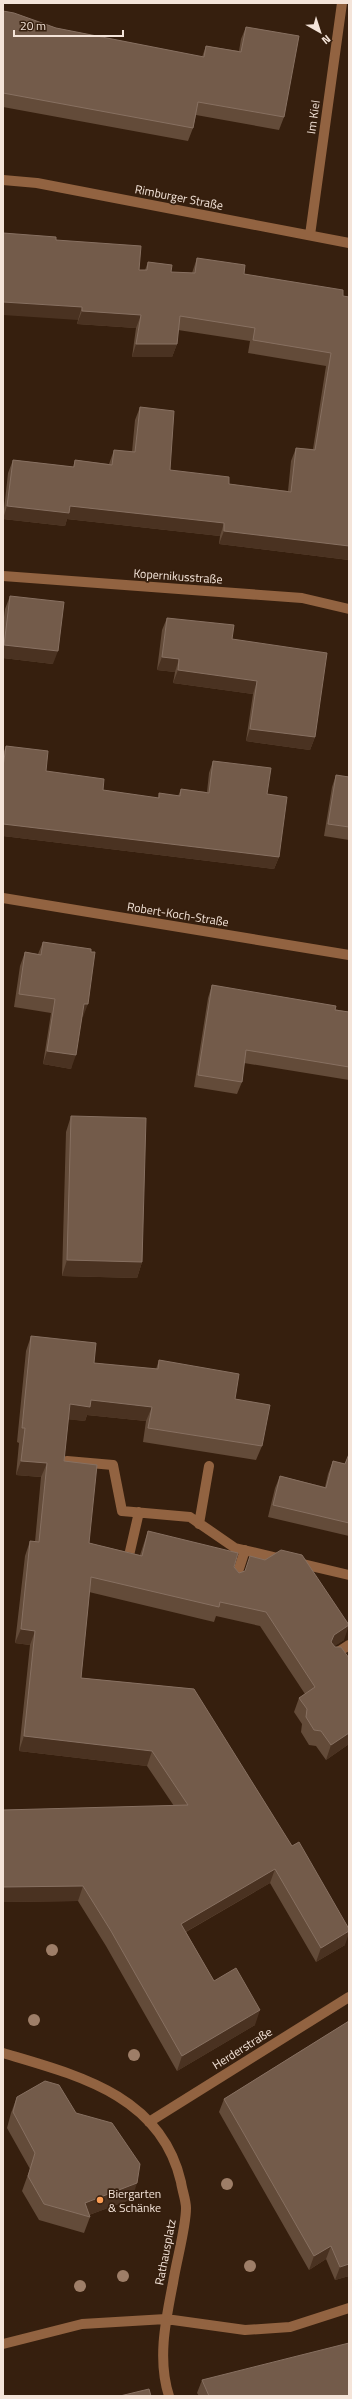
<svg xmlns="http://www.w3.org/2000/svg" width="352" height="2399" viewBox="0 0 352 2399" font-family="'Titillium Web',sans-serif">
	<rect width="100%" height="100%" fill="#361f0e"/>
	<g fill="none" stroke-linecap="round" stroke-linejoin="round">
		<path stroke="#926341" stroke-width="10" d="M 3,180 L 37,183 L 349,243
			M 310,235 L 342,3
			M 3,576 L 302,598 L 349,609
			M 3,898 L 349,955
			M 67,1461 L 113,1465 L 122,1511 L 190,1517 L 235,1548 L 349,1575
			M 199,1524 L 209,1466
			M 128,1560 L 139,1512
			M 235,1581 L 245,1550
			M 332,1656 L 349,1645
			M 3,2053 C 77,2075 161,2095 181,2182 C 182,2190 186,2200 186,2208 C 186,2228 176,2262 173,2283 C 166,2319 157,2359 169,2396
			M 149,2122 L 349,1997
			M 3,2344 L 82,2324 L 166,2319 L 245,2330 L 290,2327 L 349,2308"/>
	</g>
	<g fill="#9e7e68">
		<circle cx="52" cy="1950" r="6"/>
		<circle cx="34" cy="2020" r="6"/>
		<circle cx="134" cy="2055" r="6"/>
		<circle cx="227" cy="2184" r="6"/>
		<circle cx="250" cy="2266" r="6"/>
		<circle cx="123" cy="2276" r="6"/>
		<circle cx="80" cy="2286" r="6"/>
	</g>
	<path fill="#634b39" d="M 3,11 L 56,28 L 202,57 L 206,46 L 239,51 L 241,39 L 246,27 L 284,117 L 279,130 L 196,115 L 193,128 L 188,141 L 3,107 Z
		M 56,240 L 139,270 L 145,270 L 148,262 L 171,272 L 192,273 L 197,258 L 244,274 L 343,296 L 349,560 L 219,544 L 220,536 L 67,519 L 65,526 L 3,519 L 8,473 L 13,460 L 73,467 L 75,460 L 109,464 L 114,450 L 132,452 L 135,420 L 140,407 L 170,470 L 229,484 L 288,491 L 291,461 L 296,448 L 313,449 L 326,366 L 248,353 L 250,341 L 178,330 L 177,344 L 172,357 L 132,357 L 136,328 L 77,324 L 78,320 Z
		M 10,596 L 53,664 L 3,658 L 3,625 L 5,609 Z
		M 167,618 L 232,639 L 315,737 L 310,750 L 246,741 L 253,694 L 173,683 L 175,672 L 157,670 L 162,630 Z
		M 6,746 L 46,771 L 103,790 L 158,798 L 159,793 L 178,796 L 181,789 L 207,792 L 209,773 L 213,761 L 267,794 L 279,857 L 274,869 L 3,836 L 3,754 Z
		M 336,775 L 349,777 L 349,840 L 324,836 L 332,787 Z
		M 43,942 L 83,1017 L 82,1017 L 71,1069 L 43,1064 L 51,1013 L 14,1007 L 20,966 L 25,952 L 38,954 Z
		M 212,985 L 349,1012 L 349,1080 L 244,1063 L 242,1082 L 237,1094 L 194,1087 L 208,998 Z
		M 71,1116 L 142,1262 L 137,1278 L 62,1276 L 66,1132 Z
		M 31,1336 L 94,1363 L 156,1369 L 159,1360 L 235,1399 L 262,1446 L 256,1460 L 143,1442 L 146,1421 L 87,1415 L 85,1421 L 68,1419 L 64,1461 L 89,1543 L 140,1555 L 148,1531 L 234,1567 L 239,1573 L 344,1640 L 334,1646 L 349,1744 L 326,1760 L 316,1746 L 309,1745 L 301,1732 L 302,1724 L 294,1712 L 299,1698 L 305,1694 L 260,1626 L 216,1616 L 214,1622 L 89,1592 L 81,1678 L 194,1689 L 345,1945 L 316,1962 L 270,1883 L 186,1932 L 214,1981 L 255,2025 L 177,2071 L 106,1946 L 78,1901 L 3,1902 L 3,1810 L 174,1806 L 147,1766 L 19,1751 L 30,1645 L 15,1643 L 25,1556 L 30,1541 L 35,1542 L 41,1477 L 16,1475 L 19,1443 L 17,1442 L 26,1351 Z
		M 349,1454 L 349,1536 L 268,1517 L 275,1488 L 280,1476 L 325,1487 L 328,1474 L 333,1461 L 345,1464 Z
		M 349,2021 L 349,2276 L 335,2280 L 326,2259 L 309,2270 L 219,2112 L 224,2099 Z
		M 17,2097 L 76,2113 L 132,2199 L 89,2215 L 90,2217 L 84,2233 L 39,2220 L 22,2191 L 30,2169 L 7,2128 L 11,2113 Z
		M 202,2380 L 349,2396 L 199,2396 L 197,2393 Z"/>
	<path fill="#4a3221" d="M 3,302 L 82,307 L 78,320 L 3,315 Z
		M 82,311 L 141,315 L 136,328 L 77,324 Z
		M 136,344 L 177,344 L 172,357 L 132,357 Z
		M 7,506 L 70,506 L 224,523 L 220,536 L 67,519 L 65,526 L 3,519 Z
		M 224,531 L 349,546 L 349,560 L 219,544 Z
		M 4,645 L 58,651 L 53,664 L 3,658 L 3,647 Z
		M 162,657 L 179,659 L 175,672 L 157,670 Z
		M 178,670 L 257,681 L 253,694 L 173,683 Z
		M 250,729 L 315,737 L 310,750 L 246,741 Z
		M 3,824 L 279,857 L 274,869 L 3,836 Z
		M 84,1004 L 88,1004 L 83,1017 L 79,1017 Z
		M 47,1051 L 76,1055 L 71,1069 L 43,1064 Z
		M 67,1260 L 142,1262 L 137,1278 L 62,1276 Z
		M 91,1400 L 152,1407 L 146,1421 L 87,1415 L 85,1421 L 64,1419 L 70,1404 Z
		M 21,1461 L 47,1463 L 41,1477 L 16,1475 Z
		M 349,1625 L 344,1640 L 329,1650 L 331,1642 L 334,1635 Z
		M 21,1629 L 35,1631 L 30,1645 L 15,1643 Z
		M 349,1733 L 349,1744 L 326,1760 L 331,1745 Z
		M 24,1736 L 152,1751 L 147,1766 L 19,1751 Z
		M 275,1869 L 270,1883 L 175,1938 L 181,1924 Z
		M 83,1886 L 78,1901 L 3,1902 L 3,1887 Z
		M 349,1931 L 349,1933 L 345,1945 L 316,1962 L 321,1948 Z
		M 260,2010 L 255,2025 L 177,2071 L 182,2056 Z
		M 137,2183 L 132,2199 L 86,2216 L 85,2203 Z
		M 331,2246 L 326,2259 L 309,2270 L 314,2256 Z
		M 349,2264 L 349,2276 L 335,2280 L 340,2267 Z"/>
	<path fill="#735b4a" stroke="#877061" d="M 3,11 L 14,13 L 56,28 L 204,57 L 206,46 L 241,52 L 246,27 L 299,36 L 284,117 L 198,102 L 193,128 L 3,93 Z
		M 3,233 L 56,237 L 56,240 L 141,246 L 139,270 L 147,270 L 148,262 L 172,265 L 171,272 L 195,273 L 197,258 L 245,265 L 244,274 L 343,290 L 343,296 L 349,297 L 349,546 L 224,531 L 224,523 L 70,506 L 69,513 L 7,506 L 13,460 L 74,467 L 75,460 L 112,465 L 114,450 L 135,452 L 140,407 L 174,411 L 170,470 L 229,477 L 229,484 L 291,492 L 296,448 L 315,450 L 331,353 L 253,340 L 255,328 L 180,316 L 177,344 L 136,344 L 141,315 L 82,311 L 82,307 L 3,302 Z
		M 10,596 L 64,602 L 58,651 L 4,645 Z
		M 167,618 L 234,625 L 232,639 L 327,653 L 315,737 L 250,729 L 257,681 L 178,670 L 179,659 L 162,657 Z
		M 6,746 L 48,751 L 46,771 L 104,779 L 103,790 L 159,798 L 159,793 L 180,796 L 181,789 L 209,793 L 213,761 L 271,768 L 267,794 L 287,797 L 279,857 L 3,824 L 3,767 Z
		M 336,775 L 349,777 L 349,827 L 328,824 Z
		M 43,942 L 91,949 L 91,952 L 95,952 L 88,1004 L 84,1004 L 76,1055 L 47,1051 L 55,999 L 19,994 L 25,952 L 41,955 Z
		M 212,985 L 336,1006 L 335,1010 L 349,1012 L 349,1067 L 246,1050 L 242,1082 L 198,1075 Z
		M 71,1116 L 146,1118 L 142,1262 L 67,1260 Z
		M 31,1336 L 96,1343 L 94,1363 L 158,1369 L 159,1360 L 239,1374 L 235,1399 L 270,1405 L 262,1446 L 148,1428 L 152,1407 L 91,1400 L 90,1407 L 70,1404 L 64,1461 L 97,1465 L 89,1543 L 142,1556 L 148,1531 L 238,1553 L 234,1567 L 239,1573 L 245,1571 L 250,1556 L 265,1560 L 281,1550 L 302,1555 L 349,1625 L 334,1635 L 331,1642 L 335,1647 L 341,1647 L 349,1658 L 349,1733 L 331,1745 L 321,1731 L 314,1730 L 306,1717 L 307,1709 L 299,1698 L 315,1687 L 266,1612 L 220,1602 L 219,1607 L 91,1577 L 81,1678 L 194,1689 L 292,1846 L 299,1842 L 349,1929 L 349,1931 L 321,1948 L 275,1869 L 181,1924 L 214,1981 L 236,1968 L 260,2010 L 182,2056 L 111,1931 L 83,1886 L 3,1887 L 3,1810 L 188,1805 L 152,1751 L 24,1736 L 35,1631 L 21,1629 L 30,1541 L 39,1542 L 47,1463 L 21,1461 L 25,1428 L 22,1428 Z
		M 349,1454 L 349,1523 L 273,1505 L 280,1476 L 326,1488 L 333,1461 L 345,1464 Z
		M 349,2021 L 349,2264 L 340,2267 L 331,2246 L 314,2256 L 224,2099 Z
		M 45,2081 L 59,2085 L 76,2113 L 112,2123 L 140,2164 L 137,2183 L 85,2203 L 90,2217 L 44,2204 L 28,2176 L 35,2153 L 13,2112 L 17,2097 Z
		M 349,2343 L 349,2396 L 209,2396 L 202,2380 Z
		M 149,2389 L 151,2396 L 120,2396 Z"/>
	<circle fill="#fc9d54" stroke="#361f0e" stroke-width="1.5" cx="100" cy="2200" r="4"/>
	<g text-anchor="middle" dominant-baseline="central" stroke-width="3.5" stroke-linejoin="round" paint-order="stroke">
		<g font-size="12" fill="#f4e4d9" stroke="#361f0e">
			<text transform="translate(313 117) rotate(-82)">Im Kiel</text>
			<text transform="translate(179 197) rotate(11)">Rimburger Straße</text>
			<text transform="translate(178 576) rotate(4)">Kopernikusstraße</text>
			<text transform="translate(178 914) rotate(9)">Robert-Koch-Straße</text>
			<text transform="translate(242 2048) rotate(-32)">Herderstraße</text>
			<text transform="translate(165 2252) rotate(-79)">Rathausplatz</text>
		</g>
		<g font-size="12" fill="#f4e4d9" stroke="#361f0e" text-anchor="start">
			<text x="108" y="2193">Biergarten<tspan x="108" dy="14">&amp; Schänke</tspan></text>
		</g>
	</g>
	<rect width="352" height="2399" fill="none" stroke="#f4e4d9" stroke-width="8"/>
	<g transform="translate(320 32) rotate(141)" stroke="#361f0e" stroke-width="3" paint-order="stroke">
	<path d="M0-3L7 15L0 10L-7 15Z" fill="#f4e4d9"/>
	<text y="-6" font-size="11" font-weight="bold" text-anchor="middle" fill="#f4e4d9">N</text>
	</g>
	<path d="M14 30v6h109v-6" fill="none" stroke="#f4e4d9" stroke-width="2"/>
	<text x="20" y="30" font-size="12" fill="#f4e4d9" stroke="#361f0e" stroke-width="3" paint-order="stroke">20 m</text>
</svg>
